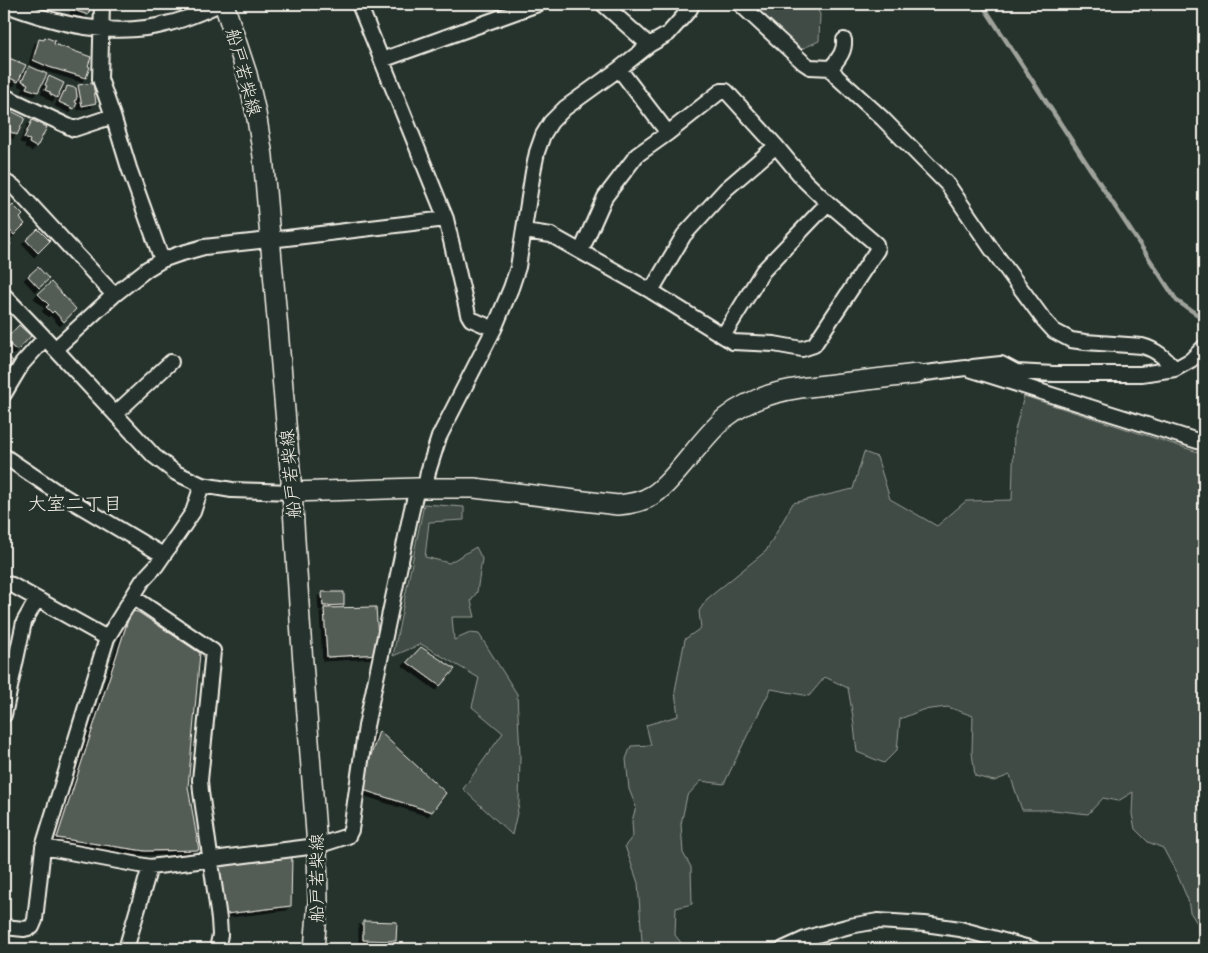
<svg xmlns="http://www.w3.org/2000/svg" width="1208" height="953" viewBox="0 0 1208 953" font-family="'Patrick Hand','Klee One',sans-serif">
	<defs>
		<filter id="shadow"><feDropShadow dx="-4" dy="4" stdDeviation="0" flood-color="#0009"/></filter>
	</defs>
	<rect width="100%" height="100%" fill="#26332d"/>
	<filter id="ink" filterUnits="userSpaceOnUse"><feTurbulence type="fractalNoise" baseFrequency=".02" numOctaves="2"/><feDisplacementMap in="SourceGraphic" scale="10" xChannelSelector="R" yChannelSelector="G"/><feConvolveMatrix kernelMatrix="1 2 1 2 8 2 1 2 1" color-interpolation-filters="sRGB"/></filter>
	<g filter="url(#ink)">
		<path fill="#414b45" stroke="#9a9e96" d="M 752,4 L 814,4 L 820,14 L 819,41 L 799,50 Z
			M 1024,396 L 1204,454 L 1204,926 L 1197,923 L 1190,912 L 1188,900 L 1177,874 L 1163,848 L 1148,842 L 1135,829 L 1132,814 L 1133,792 L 1118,801 L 1103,798 L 1088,814 L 1053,810 L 1022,810 L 1010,775 L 994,781 L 975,776 L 972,752 L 973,716 L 948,707 L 922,710 L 900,719 L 897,750 L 884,763 L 857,752 L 853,717 L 848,688 L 825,677 L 809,696 L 771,689 L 748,734 L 724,784 L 701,781 L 687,796 L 681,824 L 683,853 L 691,867 L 692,904 L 676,908 L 675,935 L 686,949 L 642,949 L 642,941 L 638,883 L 625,846 L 633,836 L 632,821 L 636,807 L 629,789 L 626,759 L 631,746 L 651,745 L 646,725 L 678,716 L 675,691 L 685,639 L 701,628 L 699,611 L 707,599 L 766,551 L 793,503 L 853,489 L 864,452 L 877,457 L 890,499 L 937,526 L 966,501 L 1012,500 L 1014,434 Z
			M 424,504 L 464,507 L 464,520 L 429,522 L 425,557 L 449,563 L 476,547 L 482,559 L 477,592 L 471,601 L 475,617 L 452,617 L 454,640 L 470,633 L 479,634 L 517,694 L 520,755 L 519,804 L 512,835 L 463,789 L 503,733 L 472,707 L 479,678 L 421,644 L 393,656 Z"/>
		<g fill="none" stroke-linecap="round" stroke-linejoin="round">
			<path stroke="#9fa39b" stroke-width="4.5" d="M 982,4 L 1177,301 L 1204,319"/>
		</g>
		<path fill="#525c55" stroke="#f4f1e8" filter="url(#shadow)" d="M 76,4 L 92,4 L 88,15 L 74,10 Z
			M 45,37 L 55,41 L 54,44 L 91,57 L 88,66 L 90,67 L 86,78 L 49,67 L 33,60 L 39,39 L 44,40 Z
			M 4,56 L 26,65 L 18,82 L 4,75 Z
			M 29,66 L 47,74 L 38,92 L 26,88 L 28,84 L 22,81 Z
			M 49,76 L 64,83 L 57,98 L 50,94 L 50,92 L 45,90 L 47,86 L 45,85 Z
			M 93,83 L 96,103 L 82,106 L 78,85 Z
			M 67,86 L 76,88 L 77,97 L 75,102 L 77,103 L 74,109 L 59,102 L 64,91 L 65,92 Z
			M 9,110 L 25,118 L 17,135 L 9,131 L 10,129 L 4,126 L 4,121 Z
			M 32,120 L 47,127 L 38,145 L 37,145 L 36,147 L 29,143 L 30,140 L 24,138 Z
			M 13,205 L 23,215 L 20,218 L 25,224 L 14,235 L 4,224 L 4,213 Z
			M 38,229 L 50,241 L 38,253 L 26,240 Z
			M 4,236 L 11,244 L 4,252 Z
			M 38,267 L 49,279 L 39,288 L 28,276 Z
			M 51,282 L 76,309 L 64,322 L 54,311 L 52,313 L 46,307 L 49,305 L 38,294 Z
			M 19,325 L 31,336 L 17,351 L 5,340 Z
			M 4,353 L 13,361 L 4,372 Z
			M 322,592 L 344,592 L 344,605 L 323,606 Z
			M 376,607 L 379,654 L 327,657 L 324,608 Z
			M 131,611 L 138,612 L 200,653 L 188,787 L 199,850 L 145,851 L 57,838 Z
			M 421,647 L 455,669 L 440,686 L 407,662 Z
			M 379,731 L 446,793 L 432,812 L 360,789 Z
			M 292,854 L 291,906 L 226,914 L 218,863 Z
			M 363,921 L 397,922 L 396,941 L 363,940 Z"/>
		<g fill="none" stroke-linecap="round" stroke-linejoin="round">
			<defs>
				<path id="street" d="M 4,4 C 57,24 113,39 170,23 C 187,19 204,11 220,4
					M 102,4 L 100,79 L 113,116 L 129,168 L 162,260
					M 359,4 L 446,219 L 468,314 L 471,319 L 494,329
					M 603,4 L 649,45
					M 740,4 L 804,63 L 810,67 L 831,68 C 838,59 845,52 844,40
					M 382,60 L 538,4
					M 831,68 L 837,77 L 882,118 L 948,185 L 991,248 L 1044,320 L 1054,331 L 1071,340 L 1085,342 L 1142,346 C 1157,350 1165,358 1175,369
					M 4,96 L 74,129 L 113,116
					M 4,181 L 14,187 L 114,295
					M 524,231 L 551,235 L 651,291 L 733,342 L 774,344 L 802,349 L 814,345 L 877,250 L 876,244 L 828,203 L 805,181 L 776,146 L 726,91 L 721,91 L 668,133 L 619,69
					M 581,251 L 605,197 L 637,155 L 668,133
					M 651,291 L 684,235 L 726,189 L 776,146
					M 4,295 L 45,338 L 154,456 L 176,473 L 202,485 L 232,490 L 292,492
					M 723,336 L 763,271 L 828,203
					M 55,349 L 114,295 L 147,269 L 162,260 L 179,254 L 204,247 L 287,238 L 446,219
					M 973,367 L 1001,364 L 1016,372 L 1054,374 L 1141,374 L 1175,369 L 1191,360 L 1204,347
					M 917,374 L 966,368 L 1204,443
					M 4,394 L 22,364 L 45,338
					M 115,414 L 171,362
					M 4,456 L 60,494 L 163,555
					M 425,488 L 428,472 L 439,437 L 494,329 L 511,288 L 518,267 L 533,172 L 537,152 L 543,135 L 551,122 L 565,108 L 619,69 L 649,45 L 668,34 L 690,9 L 692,4
					M 4,583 L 12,585 L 107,638
					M 133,597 L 213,651 L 200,780 L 201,792 L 219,919 L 220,935 L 217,949
					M 4,715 L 24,622 L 37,599
					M 43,847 L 150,867 L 317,846 L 348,836 L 351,830 L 366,726 L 411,513 L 417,488
					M 4,927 L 24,929 L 32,927 L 35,920 L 43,847 L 107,638 L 143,580 L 156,566 L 193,512 L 202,485
					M 126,949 L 150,867
					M 783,949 L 805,939 L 817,935 L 850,926 L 878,921 L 925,924 L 960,929 L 1033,949"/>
				<path id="secondary" d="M 224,4 L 247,74 L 256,113 L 263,156 L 292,492 L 301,636 L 317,846 L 318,902 L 314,949
					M 292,492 L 417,488 L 474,488 L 618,505 C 629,504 642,502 651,496 C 657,493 662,488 666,484 C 687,463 703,437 725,418 C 746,401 773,392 800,388 L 917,374"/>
			</defs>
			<use href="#street" stroke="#f4f1e8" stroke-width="18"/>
			<use href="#secondary" stroke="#f4f1e8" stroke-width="22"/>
			<use href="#street" stroke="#26332d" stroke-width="14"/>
			<use href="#secondary" stroke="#26332d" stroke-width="19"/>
		</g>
	</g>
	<g text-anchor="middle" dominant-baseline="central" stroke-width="5" stroke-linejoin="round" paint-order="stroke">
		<g font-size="18" fill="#f4f1e8" stroke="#26332d">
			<text transform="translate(244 72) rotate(75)">船戸若柴線</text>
			<text transform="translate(290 474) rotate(-95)">船戸若柴線</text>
			<text transform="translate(316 878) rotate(-90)">船戸若柴線</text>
		</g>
		<g font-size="19" fill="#f4f1e8" stroke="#26332d">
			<text x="75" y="503">大室二丁目</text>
		</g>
	</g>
	<rect width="1208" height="953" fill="none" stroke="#26332d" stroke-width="20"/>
	<rect x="10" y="10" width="1188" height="933" fill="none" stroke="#f4f1e8" stroke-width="2" filter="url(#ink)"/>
</svg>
